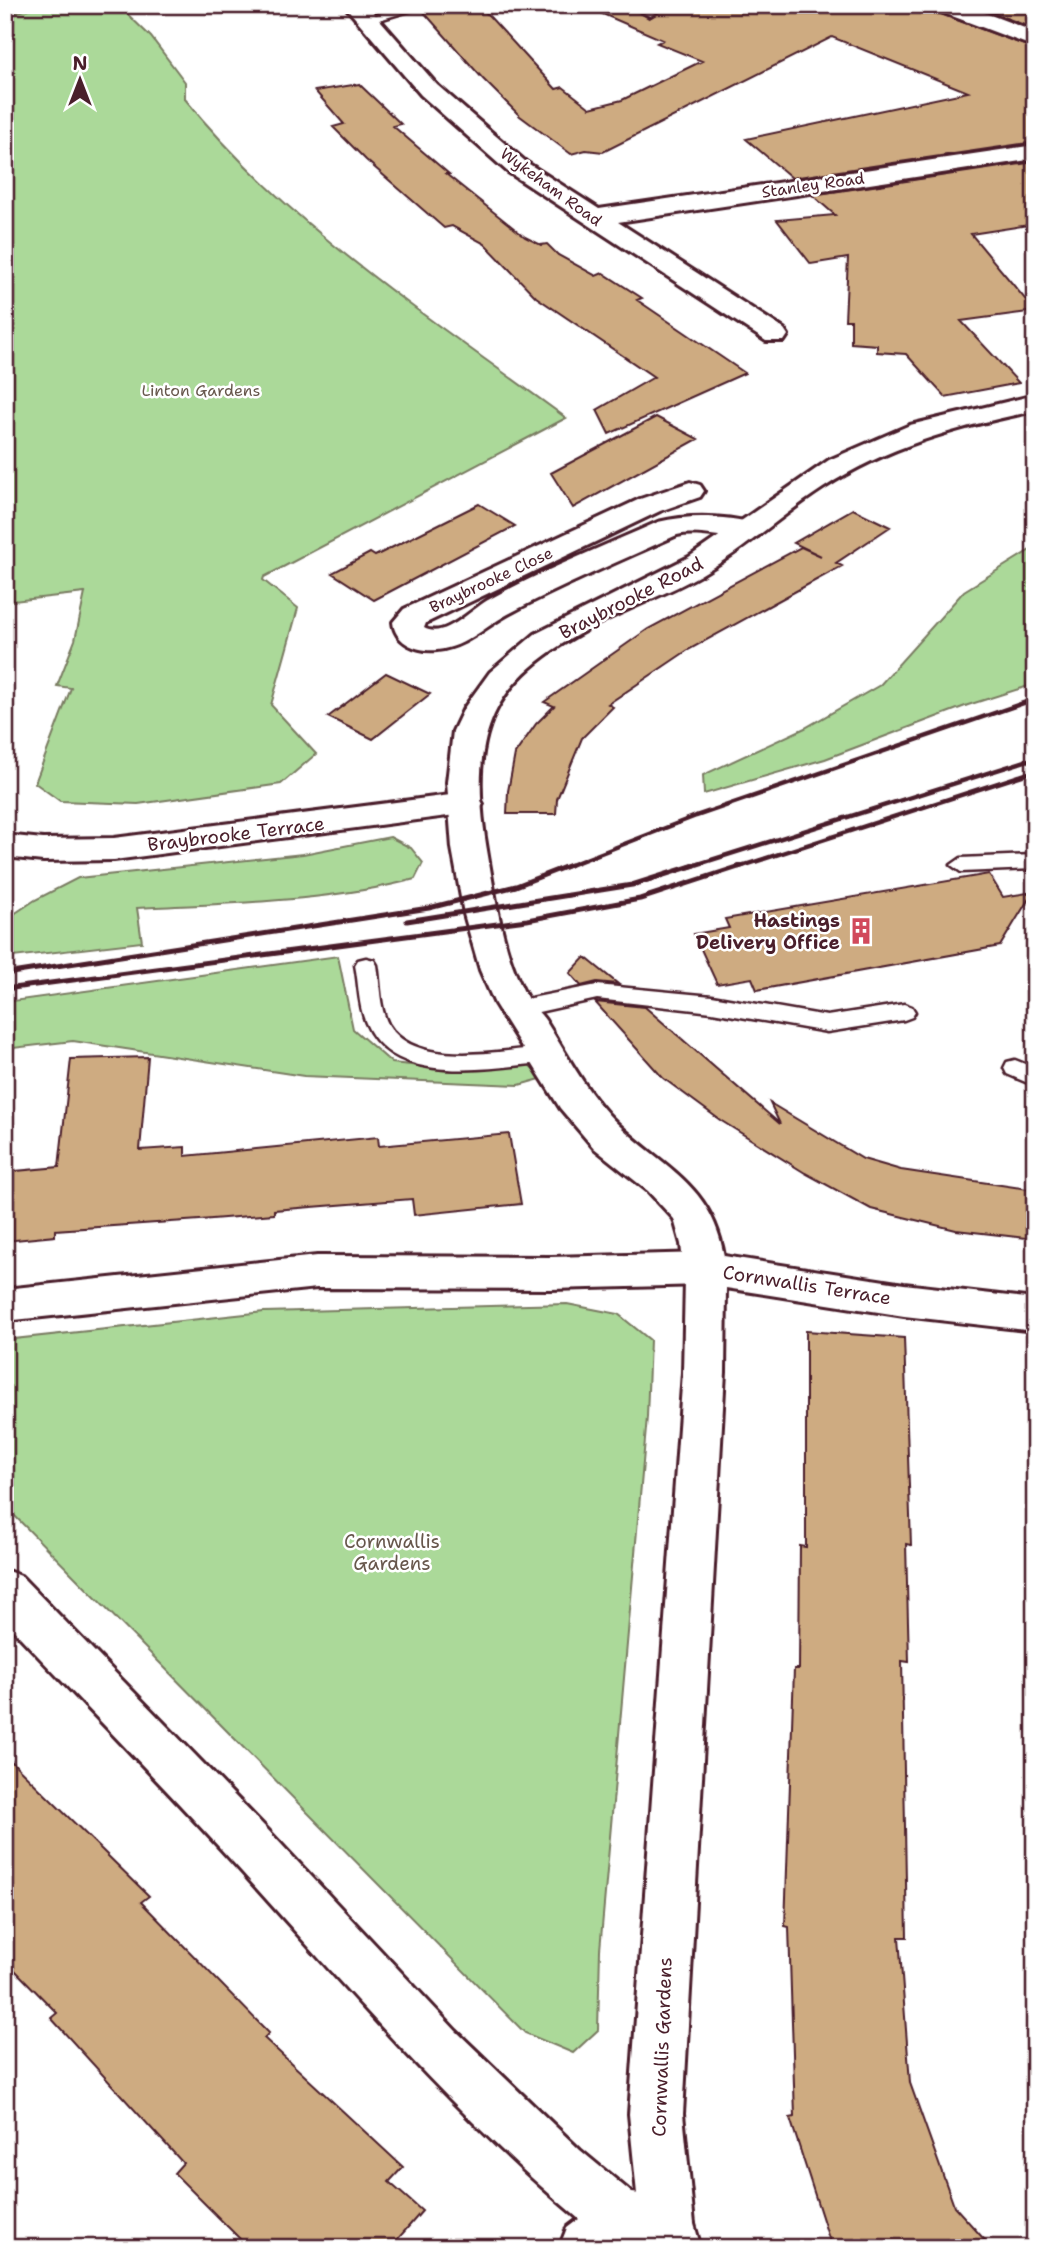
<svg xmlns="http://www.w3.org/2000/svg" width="1040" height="2253" viewBox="0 0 1040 2253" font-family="'Shantell Sans',sans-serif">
	<rect width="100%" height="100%" fill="#fff"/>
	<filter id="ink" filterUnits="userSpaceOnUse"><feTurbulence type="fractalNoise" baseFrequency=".0143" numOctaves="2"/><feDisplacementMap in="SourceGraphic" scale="14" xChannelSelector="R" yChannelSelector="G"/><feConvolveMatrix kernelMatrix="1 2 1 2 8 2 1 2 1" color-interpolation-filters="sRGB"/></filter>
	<g filter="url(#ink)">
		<path fill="#abd999" stroke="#7a7c62" stroke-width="2" d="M 41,5 L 118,5 L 151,37 L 185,82 L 185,99 C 290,228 433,320 566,418 L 264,577 L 263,580 L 298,608 L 271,705 L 316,754 L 281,784 L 138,804 L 60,801 L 35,783 L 71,688 L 57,686 L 75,640 L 85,593 L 5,602 L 5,16 Z
			M 1035,547 L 1035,684 L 968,705 L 825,759 L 704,794 L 703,775 L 805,728 L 880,685 L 964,591 Z
			M 390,837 L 411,848 L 423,863 L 415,879 C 329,902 226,903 137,908 L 142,942 L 5,958 L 5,920 L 35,900 L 78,878 L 303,854 Z
			M 338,956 L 353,1029 L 392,1063 L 466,1071 L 529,1065 L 544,1078 L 519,1085 L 304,1076 L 73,1041 L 5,1049 L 5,1002 Z
			M 567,1304 L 618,1314 L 650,1340 L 647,1417 L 600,1950 L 598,2030 L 573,2053 L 525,2033 L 5,1506 L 5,1340 L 264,1312 Z"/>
		<path fill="#ceab81" stroke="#4a1f2b" stroke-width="2" d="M 431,5 L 479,5 L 556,89 L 563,87 L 590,108 L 622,100 L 702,61 L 657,43 L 663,40 L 582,5 L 626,5 L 649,18 L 658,13 L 650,5 L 931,5 L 935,12 L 1035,49 L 1035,142 L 792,178 L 746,139 L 968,92 L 832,37 L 603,152 L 586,150 L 571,154 L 520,116 L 483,79 L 422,10 Z
			M 972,5 L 1035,5 L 1035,29 Z
			M 359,84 L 401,124 L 393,126 L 449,174 L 446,174 L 525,237 L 541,245 L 547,244 L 558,255 L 596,276 L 603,273 L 642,298 L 637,300 L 745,373 L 609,434 L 597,410 L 654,377 L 536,297 L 485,244 L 452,226 L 444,228 L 366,160 L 333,127 L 344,124 L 315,91 Z
			M 1035,162 L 1035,224 L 971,234 L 1035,311 L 961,321 L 1019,383 L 945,397 L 906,354 L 877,352 L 877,345 L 851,343 L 851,320 L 845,320 L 848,258 L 811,264 L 777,220 L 835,215 L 812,195 Z
			M 656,417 L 698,439 L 573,508 L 551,473 Z
			M 479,504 L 515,526 L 374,600 L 332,573 L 370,553 L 375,556 Z
			M 853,509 L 890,527 L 836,563 L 842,566 L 688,650 L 608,704 L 613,707 L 582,738 L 557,799 L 556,814 L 507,814 L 508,791 L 515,754 L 536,724 L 554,706 L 544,702 L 648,629 L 801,547 L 821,556 L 794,543 Z
			M 386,673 L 430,694 L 373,739 L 328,717 Z
			M 989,874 L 1003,897 L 1033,892 L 1000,946 L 757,990 L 752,978 L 717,984 L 694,934 L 729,928 L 725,919 Z
			M 585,957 L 618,984 L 597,982 L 581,986 L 570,973 Z
			M 595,1002 L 645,1007 L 780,1124 L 770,1103 L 863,1159 L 901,1170 L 1035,1190 L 1035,1239 L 956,1230 L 871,1209 L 805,1173 L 720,1120 L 663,1078 Z
			M 148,1057 L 140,1150 L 185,1147 L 185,1156 L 378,1137 L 379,1146 L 509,1134 L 521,1204 L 414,1215 L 412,1199 L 274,1210 L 274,1214 L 200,1220 L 55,1230 L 55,1236 L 5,1241 L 5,1172 L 59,1167 L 71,1059 Z
			M 806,1331 L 904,1338 L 911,1545 L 906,1544 L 909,1662 L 902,1661 L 907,1937 L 899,1937 L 910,2083 L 954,2206 L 992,2248 L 832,2248 L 790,2118 L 795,2117 L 789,1927 L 785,1926 L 794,1669 L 799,1669 L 800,1546 L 806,1547 Z
			M 5,1755 L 149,1896 L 141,1902 L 269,2033 L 264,2038 L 403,2167 L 389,2182 L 422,2211 L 390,2248 L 249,2248 L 174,2173 L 183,2163 L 51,2018 L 57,2013 L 5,1960 Z"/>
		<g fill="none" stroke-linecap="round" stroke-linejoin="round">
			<defs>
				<path id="service" d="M 407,5 L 429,5 L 369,23 L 363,19 Z
					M 628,5 L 645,5 L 656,12 L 650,16 Z
					M 1035,855 L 1035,869 L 961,872 L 951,865 L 961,858 Z
					M 366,958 L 374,960 L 377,965 C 380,983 379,1007 388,1024 C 415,1069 499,1051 542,1047 L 550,1049 L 553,1055 L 550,1061 L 542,1063 C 488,1068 393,1087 366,1023 C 358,1005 359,984 355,965 L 358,960 Z
					M 597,985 L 712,996 L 827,1016 L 904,1004 L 912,1007 L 915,1012 L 912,1017 L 904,1020 L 827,1032 L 712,1012 L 597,999 L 516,1017 L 508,1014 L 505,1009 L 508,1004 L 516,1001 Z
					M 1015,1060 L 1035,1068 L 1035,1086 L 1007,1074 L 1004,1068 L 1007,1062 Z"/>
				<path id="minor" d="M 344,5 L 367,5 L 437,85 L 526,162 L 599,209 L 1035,145 L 1035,159 L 618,222 L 784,329 L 788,335 L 784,341 L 766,341 L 508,172 L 421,95 Z
					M 933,5 L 964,5 L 1035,32 L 1035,47 L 936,10 Z
					M 690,482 L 700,485 L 704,491 L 700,497 L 660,511 L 426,623 L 424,628 C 445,640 472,608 490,599 C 544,570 602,547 658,522 C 690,514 726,516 758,524 L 763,530 L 758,536 C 732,543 704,529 677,535 C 622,560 565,584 512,612 C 486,625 467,647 437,650 C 417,652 395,643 393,622 L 404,609 L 640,499 Z
					M 466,793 L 478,796 L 483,804 L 478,812 L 114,860 L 43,861 L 5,857 L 5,835 L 43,839 L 114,838 Z
					M 704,1253 L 718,1258 L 724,1269 L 718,1280 L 704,1285 L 551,1289 L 317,1288 L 5,1321 L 5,1289 L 317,1256 L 551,1257 Z
					M 5,1570 L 21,1576 L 267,1829 L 456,2031 L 580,2150 L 632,2193 L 667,2197 L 686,2205 L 694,2224 L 686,2243 L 676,2248 L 559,2248 L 567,2228 L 579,2219 C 455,2115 350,1992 242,1872 C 165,1787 84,1705 5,1621 Z"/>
				<path id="tertiary" d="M 1035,395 L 1035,411 C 960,426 888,446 823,488 C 784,513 750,545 710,569 C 682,587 650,599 620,613 C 497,671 464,720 488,856 C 496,903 504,959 529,1001 C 534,1008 540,1013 545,1020 C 566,1053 582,1085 608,1114 C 655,1165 711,1179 724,1256 L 904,1284 L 1035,1299 L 1035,1331 L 904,1316 L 726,1288 L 725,1372 L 683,2114 L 694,2224 L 701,2248 L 645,2248 L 640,2224 L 629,2114 L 683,1372 L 685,1280 L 681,1244 L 674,1219 L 648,1191 L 594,1148 L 560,1108 L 495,1004 L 480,970 L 464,914 L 452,848 L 447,782 L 453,731 L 464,708 L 490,672 L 535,634 L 689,557 L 829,460 L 910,425 Z"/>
			</defs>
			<use href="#service" stroke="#4a1f2b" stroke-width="5"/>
			<use href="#minor" stroke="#4a1f2b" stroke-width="6"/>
			<use href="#tertiary" stroke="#4a1f2b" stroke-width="6"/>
			<use href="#service" fill="#fff" fill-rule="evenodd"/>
			<use href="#minor" fill="#fff" fill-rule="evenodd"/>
			<use href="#tertiary" fill="#fff" fill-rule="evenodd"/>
			<path stroke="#4a1f2b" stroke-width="4.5" d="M 565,867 L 696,816 L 1035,699
				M 689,867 L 1035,758
				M 739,867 L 1035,771"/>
			<path stroke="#4a1f2b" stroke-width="5" d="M 407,921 L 632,885 L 695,865
				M 5,974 L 429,908 L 516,886 L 570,865
				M 5,989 L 527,920 L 640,899 L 744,865"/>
		</g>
	</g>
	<defs>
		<symbol id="building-bare" viewBox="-9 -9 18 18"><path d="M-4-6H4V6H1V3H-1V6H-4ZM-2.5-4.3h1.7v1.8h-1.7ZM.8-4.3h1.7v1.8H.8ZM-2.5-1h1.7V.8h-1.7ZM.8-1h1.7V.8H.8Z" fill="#d1495b" stroke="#fff" stroke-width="2.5" paint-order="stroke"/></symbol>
	</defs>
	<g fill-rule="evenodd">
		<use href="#building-bare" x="842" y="912" width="38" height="38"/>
	</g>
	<g text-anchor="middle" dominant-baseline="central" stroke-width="5" stroke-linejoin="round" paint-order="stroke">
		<g font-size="16" fill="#4a1f2b" stroke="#fff">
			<text transform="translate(813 185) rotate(-8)">Stanley Road</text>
			<text transform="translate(551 187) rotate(36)">Wykeham Road</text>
			<text transform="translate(491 580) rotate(-25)">Braybrooke Close</text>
		</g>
		<g font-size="16" fill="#67574c" stroke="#fff">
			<text x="201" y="390">Linton Gardens</text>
		</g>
		<g font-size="19" fill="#4a1f2b" stroke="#fff">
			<text transform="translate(631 598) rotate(-27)">Braybrooke Road</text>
			<text transform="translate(236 834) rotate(-7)">Braybrooke Terrace</text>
			<text transform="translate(807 1285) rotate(9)">Cornwallis Terrace</text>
			<text transform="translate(662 2047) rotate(-88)">Cornwallis Gardens</text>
		</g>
		<g font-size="19" font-weight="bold" fill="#4a1f2b" stroke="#fff" text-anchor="end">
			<text x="840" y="920">Hastings<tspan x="840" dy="22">Delivery Office</tspan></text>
		</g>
		<g font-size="19" fill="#67574c" stroke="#fff">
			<text x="392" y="1541">Cornwallis<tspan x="392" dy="22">Gardens</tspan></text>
		</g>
	</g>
	<rect width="1040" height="2253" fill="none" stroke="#fff" stroke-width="28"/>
	<rect x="14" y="14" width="1012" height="2225" fill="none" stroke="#4a1f2b" stroke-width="2.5" filter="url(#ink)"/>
	<g transform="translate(80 80)" stroke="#ffffff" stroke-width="5" paint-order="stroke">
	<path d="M0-5L12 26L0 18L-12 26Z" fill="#4a1f2b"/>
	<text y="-10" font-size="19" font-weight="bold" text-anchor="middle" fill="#4a1f2b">N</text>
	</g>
</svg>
